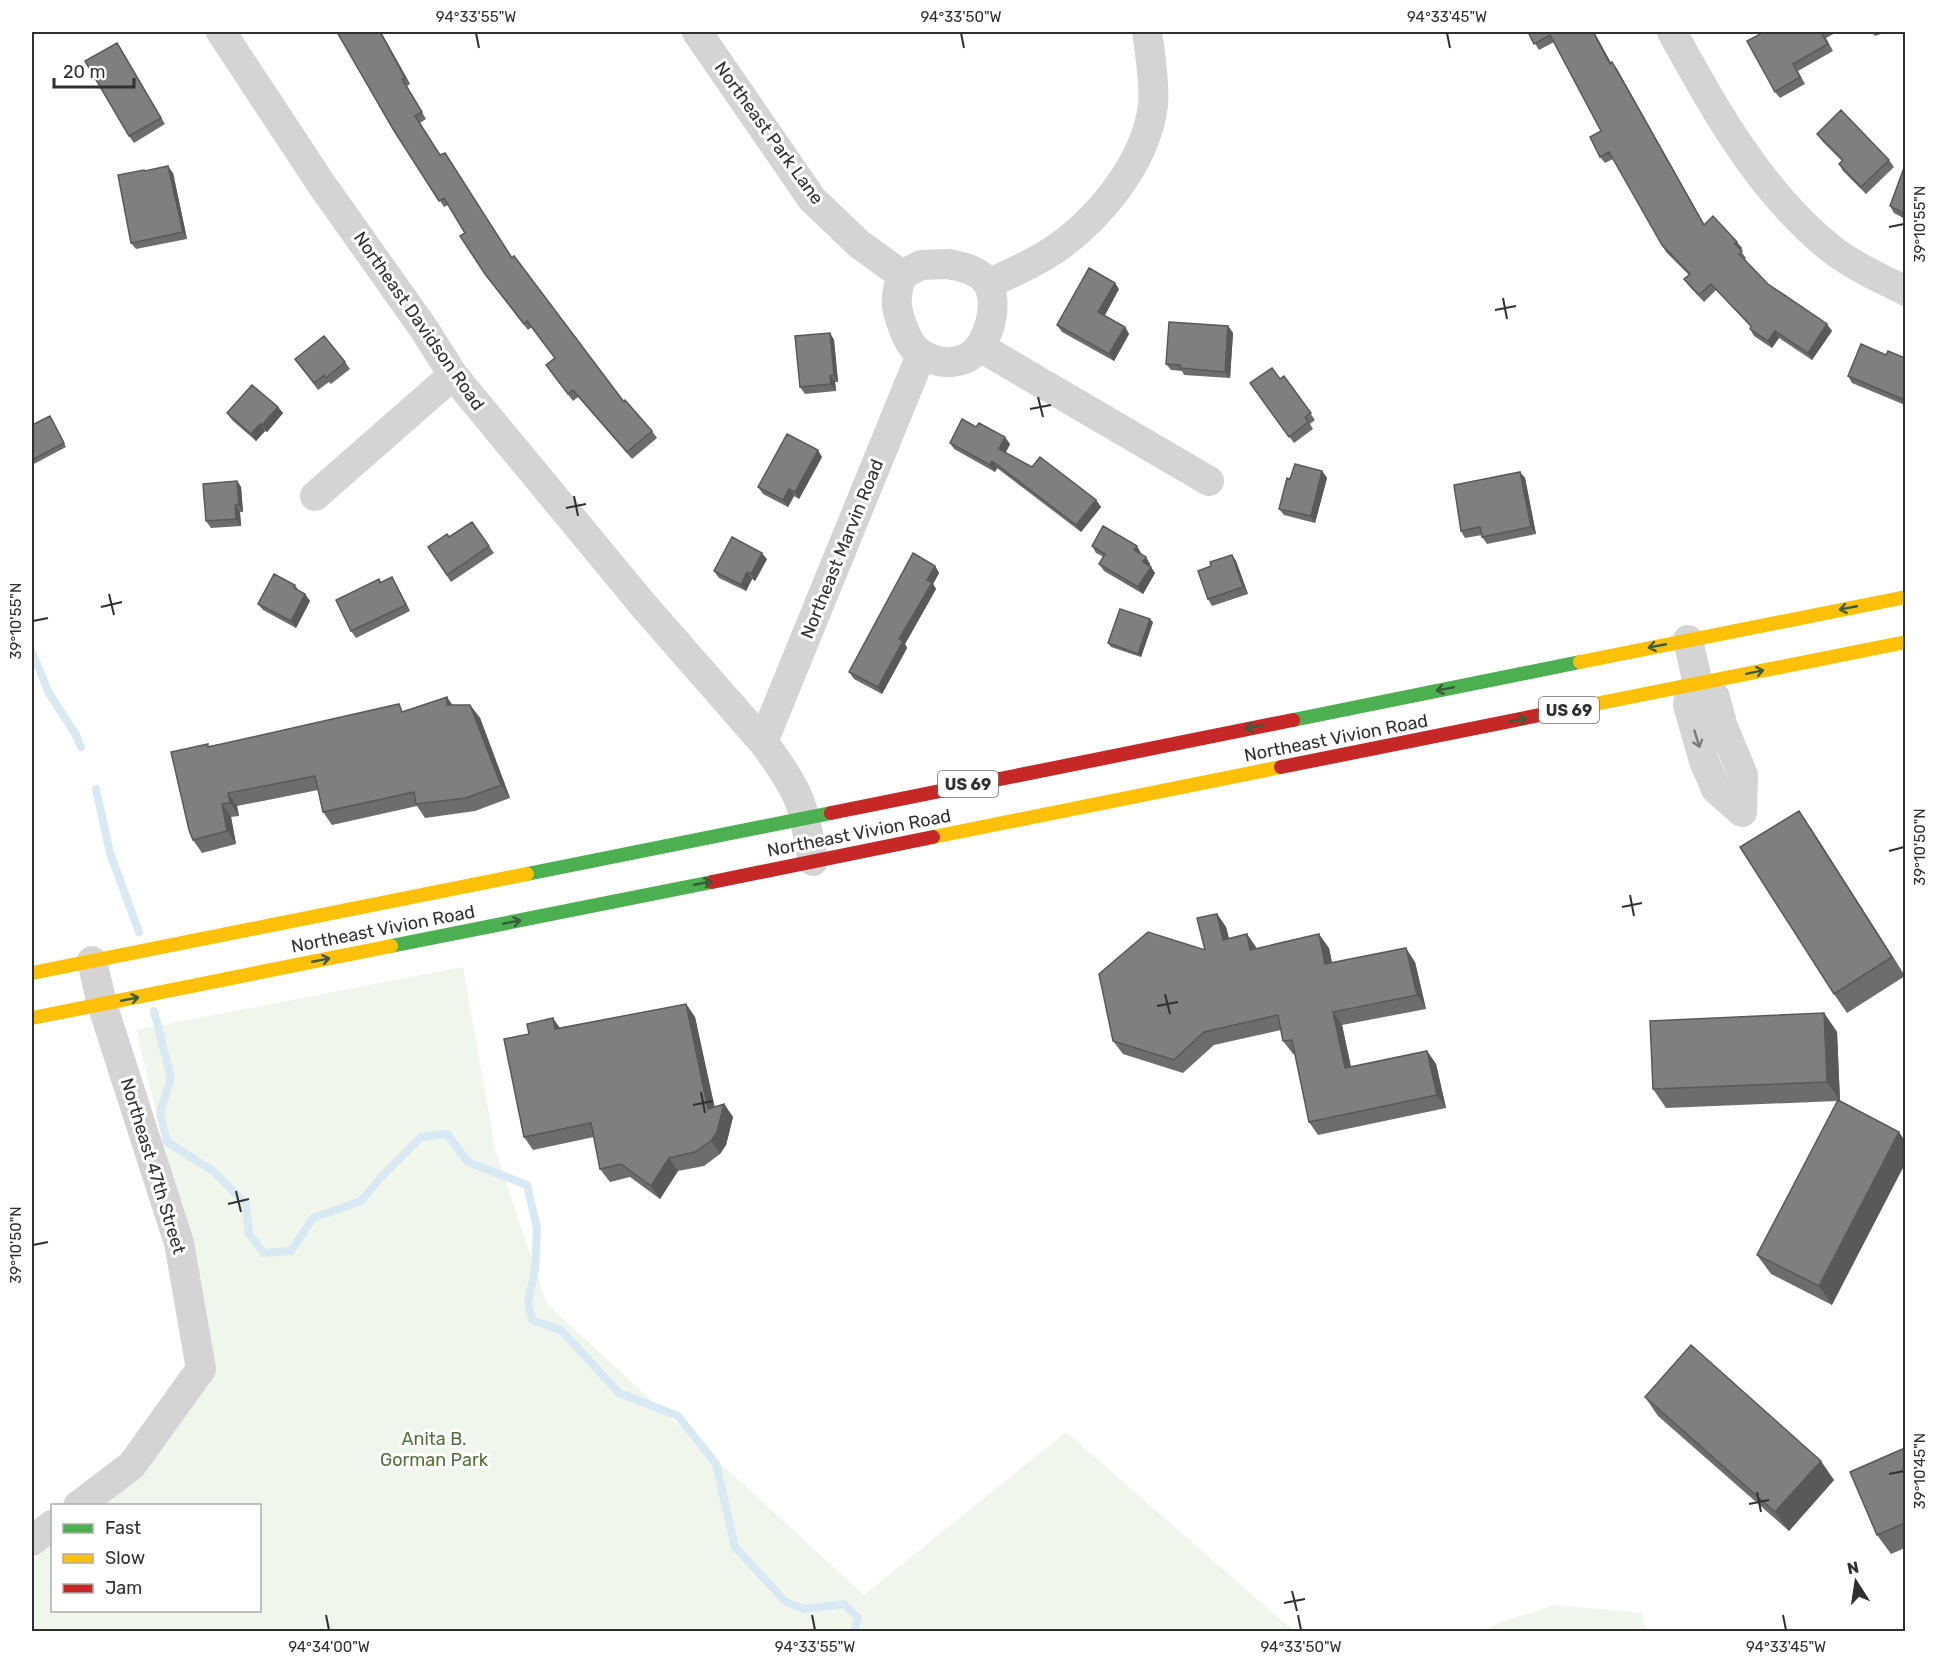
<svg xmlns="http://www.w3.org/2000/svg" width="1937" height="1663" viewBox="0 0 1937 1663" font-family="Rubik,sans-serif">
	<rect width="100%" height="100%" fill="#fff"/>
	<path fill="#f1f6ec" d="M 463,967 L 495,1149 L 547,1304 L 864,1595 L 1066,1432 L 1294,1631 L 32,1631 L 32,1560 L 52,1545 L 52,1610 L 260,1610 L 260,1506 L 78,1505 L 201,1369 L 170,1168 L 136,1030 Z
		M 1554,1605 L 1642,1613 L 1646,1631 L 1485,1631 L 1494,1625 Z"/>
	<g fill="none" stroke-linecap="round" stroke-linejoin="round">
		<path stroke="#d8e9f4" stroke-width="8" d="M 32,652 L 49,693 L 76,735 L 81,747
			M 96,789 L 110,853 L 139,932
			M 154,1011 L 171,1078 L 160,1113 L 167,1142 L 213,1171 L 246,1204 L 249,1234 L 264,1253 L 291,1251 L 313,1218 L 361,1201 L 383,1175 L 421,1137 L 447,1134 L 468,1162 L 527,1185 L 537,1228 L 535,1270 L 528,1302 L 532,1320 L 561,1330 L 619,1393 L 678,1416 L 716,1464 L 735,1547 L 786,1602 L 804,1609 L 844,1604 L 858,1618 L 854,1632"/>
		<path stroke="#d4d4d4" stroke-width="30" d="M 221,32 L 322,185 L 424,329 L 453,375 L 644,606 L 763,742 C 775,758 787,775 796,793 C 806,814 808,838 813,861
			M 697,32 L 812,199 L 859,244 L 902,275
			M 1672,32 C 1715,110 1759,190 1830,248 C 1853,266 1880,278 1906,291
			M 948,264 C 962,267 980,270 988,284 C 999,304 989,344 970,356 C 949,369 917,360 907,337 C 896,312 893,301 902,275 L 921,265 Z
			M 988,284 C 1007,275 1028,266 1046,255 C 1095,225 1146,164 1153,105 C 1155,85 1150,52 1147,32
			M 980,347 L 1209,481
			M 315,496 L 453,375
			M 1688,640 L 1698,684 L 1715,697 L 1723,727 L 1743,775 L 1742,812
			M 1698,684 L 1689,698 L 1688,705 L 1704,761 L 1716,789 L 1742,812
			M 763,742 L 921,355
			M 78,1506 L 132,1465 L 201,1369 L 179,1243 L 102,1004 L 92,961
			M 32,1541 L 52,1525"/>
		<path stroke="#4caf50" stroke-width="14" d="M 1293,720 L 1580,662
			M 527,874 L 831,813
			M 391,946 L 712,882"/>
		<path stroke="#ffc107" stroke-width="14" d="M 1580,662 L 1906,597
			M 1570,709 L 1906,642
			M 933,837 L 1281,767
			M 32,973 L 527,874
			M 32,1018 L 391,946"/>
		<path stroke="#c62828" stroke-width="14" d="M 1281,767 L 1570,709
			M 831,813 L 1293,720
			M 712,882 L 933,837"/>
	</g>
	<path fill="#6d6d6d" d="M 337,32 L 381,32 L 410,84 L 407,86 L 426,119 L 420,123 L 440,155 L 512,258 L 624,402 L 652,431 L 657,438 L 632,459 L 578,397 L 573,401 L 550,371 L 555,358 L 532,327 L 528,330 L 490,281 L 465,233 L 448,205 L 444,207 L 393,129 Z
		M 1528,32 L 1594,32 L 1611,63 L 1617,69 L 1704,224 L 1742,248 L 1740,250 L 1746,258 L 1745,260 L 1768,284 L 1832,331 L 1812,360 L 1779,338 L 1772,348 L 1754,336 L 1750,329 L 1751,327 L 1716,290 L 1704,302 L 1689,286 L 1684,279 L 1689,275 L 1666,252 L 1662,245 L 1613,159 L 1605,163 L 1600,157 L 1601,131 L 1554,42 L 1539,50 Z
		M 1764,32 L 1837,32 L 1826,38 L 1833,51 L 1798,71 L 1805,84 L 1780,98 L 1775,92 Z
		M 1872,32 L 1886,32 L 1875,36 Z
		M 121,50 L 165,124 L 134,143 L 129,136 Z
		M 1817,134 L 1889,160 L 1894,167 L 1866,194 L 1843,171 L 1839,164 L 1842,161 L 1822,141 Z
		M 1905,165 L 1905,219 L 1894,213 L 1890,206 Z
		M 145,171 L 173,173 L 187,239 L 136,249 L 131,243 Z
		M 1119,289 L 1104,316 L 1125,327 L 1129,334 L 1114,361 L 1062,332 L 1057,325 Z
		M 1228,326 L 1233,333 L 1230,378 L 1184,375 L 1182,371 L 1171,370 L 1166,364 Z
		M 830,333 L 834,340 L 838,382 L 835,382 L 836,391 L 805,394 L 800,387 Z
		M 1886,355 L 1905,358 L 1905,405 L 1852,383 L 1848,376 Z
		M 295,359 L 345,362 L 350,369 L 331,384 L 329,382 L 318,390 Z
		M 1284,376 L 1315,420 L 1310,424 L 1313,429 L 1294,443 L 1250,383 L 1280,379 Z
		M 278,407 L 283,413 L 267,432 L 265,431 L 256,441 L 232,420 L 227,413 Z
		M 52,419 L 66,447 L 32,465 L 32,425 Z
		M 950,443 L 1010,444 L 1005,453 L 1096,500 L 1101,507 L 1081,532 L 997,468 L 995,472 L 954,449 Z
		M 822,457 L 799,499 L 794,496 L 788,507 L 763,494 L 758,487 Z
		M 1322,471 L 1327,478 L 1315,523 L 1284,515 L 1279,509 L 1290,479 Z
		M 1520,472 L 1525,478 L 1536,534 L 1487,544 L 1482,537 L 1482,535 L 1465,538 L 1461,531 Z
		M 237,481 L 241,487 L 243,512 L 240,512 L 241,526 L 211,528 L 206,521 Z
		M 472,522 L 494,553 L 451,582 L 428,547 L 449,537 Z
		M 1092,546 L 1141,553 L 1141,554 L 1146,557 L 1150,564 L 1149,566 L 1155,573 L 1143,594 L 1104,571 L 1099,564 L 1104,557 L 1096,553 Z
		M 1232,555 L 1236,561 L 1248,594 L 1212,606 L 1208,599 L 1211,566 Z
		M 767,559 L 755,581 L 752,579 L 746,591 L 719,578 L 714,571 Z
		M 935,566 L 939,573 L 933,584 L 936,589 L 905,644 L 907,648 L 882,694 L 854,679 L 849,672 Z
		M 392,577 L 396,584 L 410,611 L 356,638 L 351,631 L 379,579 L 381,582 Z
		M 295,585 L 299,591 L 305,594 L 310,601 L 296,628 L 263,610 L 258,604 Z
		M 1153,622 L 1141,657 L 1111,647 L 1108,643 Z
		M 452,705 L 470,705 L 480,718 L 510,798 L 475,811 L 425,818 L 417,806 L 332,825 L 323,812 L 318,790 L 237,806 L 239,816 L 231,817 L 236,844 L 202,853 L 193,840 L 209,746 L 404,711 Z
		M 1799,811 L 1812,830 L 1905,976 L 1847,1013 L 1834,994 Z
		M 1217,914 L 1226,927 L 1229,938 L 1256,947 L 1256,948 L 1329,948 L 1332,963 L 1415,962 L 1426,1009 L 1342,1025 L 1351,1067 L 1427,1051 L 1436,1064 L 1446,1108 L 1318,1135 L 1309,1122 L 1295,1054 L 1293,1054 L 1283,1041 L 1281,1030 L 1214,1045 L 1183,1073 L 1123,1054 L 1113,1041 L 1205,950 Z
		M 686,1004 L 695,1017 L 714,1107 L 724,1104 L 733,1117 L 726,1145 L 720,1154 L 704,1166 L 678,1171 L 660,1199 L 630,1177 L 610,1182 L 600,1169 L 594,1137 L 533,1150 L 524,1137 L 560,1028 Z
		M 1824,1013 L 1837,1032 L 1840,1101 L 1839,1101 L 1832,1305 L 1771,1274 L 1757,1255 L 1837,1101 L 1666,1108 L 1653,1089 Z
		M 1645,1397 L 1834,1480 L 1789,1531 L 1658,1416 Z
		M 1905,1448 L 1905,1548 L 1891,1554 L 1877,1535 Z"/>
	<path fill="#595959" d="M 380,32 L 381,32 L 410,84 L 405,78 Z
		M 1593,32 L 1594,32 L 1615,70 L 1610,64 Z
		M 1612,62 L 1617,69 L 1708,231 L 1704,225 Z
		M 168,166 L 173,173 L 187,239 L 183,232 Z
		M 1737,242 L 1742,248 L 1740,251 L 1735,244 Z
		M 1115,283 L 1119,289 L 1103,319 L 1098,312 Z
		M 1827,324 L 1832,331 L 1812,360 L 1808,353 Z
		M 1228,326 L 1233,333 L 1230,378 L 1225,372 Z
		M 1125,327 L 1129,334 L 1114,361 L 1109,354 Z
		M 1775,331 L 1779,338 L 1772,348 L 1768,341 Z
		M 830,333 L 834,340 L 838,382 L 834,375 Z
		M 830,376 L 835,382 L 836,391 L 831,384 Z
		M 278,407 L 283,413 L 267,432 L 262,425 Z
		M 260,424 L 265,431 L 256,441 L 251,434 Z
		M 1005,437 L 1010,444 L 1004,456 L 999,449 Z
		M 818,450 L 822,457 L 799,499 L 795,492 Z
		M 992,461 L 997,468 L 995,472 L 990,465 Z
		M 1322,471 L 1327,478 L 1315,523 L 1311,516 Z
		M 1520,472 L 1525,478 L 1536,534 L 1531,527 Z
		M 237,481 L 241,487 L 243,512 L 239,505 Z
		M 789,489 L 794,496 L 788,507 L 783,500 Z
		M 1096,500 L 1101,507 L 1081,532 L 1076,525 Z
		M 235,505 L 240,512 L 241,526 L 236,519 Z
		M 1137,546 L 1141,553 L 1139,557 L 1134,550 Z
		M 762,553 L 767,559 L 755,581 L 751,574 Z
		M 1232,555 L 1236,561 L 1248,594 L 1243,587 Z
		M 1146,557 L 1150,564 L 1148,569 L 1143,562 Z
		M 935,566 L 939,573 L 933,584 L 936,589 L 905,644 L 907,648 L 882,694 L 878,687 L 927,580 Z
		M 1151,567 L 1155,573 L 1143,594 L 1138,587 Z
		M 747,572 L 752,579 L 746,591 L 741,585 Z
		M 392,577 L 396,584 L 410,611 L 406,605 Z
		M 305,594 L 310,601 L 296,628 L 291,621 Z
		M 1150,619 L 1153,622 L 1141,657 L 1138,654 Z
		M 447,697 L 456,710 L 447,705 Z
		M 470,705 L 480,718 L 510,798 L 501,785 Z
		M 228,793 L 237,806 L 239,816 L 230,803 Z
		M 222,804 L 231,817 L 236,844 L 227,831 Z
		M 1799,811 L 1812,830 L 1905,976 L 1892,957 Z
		M 1217,914 L 1226,927 L 1232,953 L 1223,940 Z
		M 1247,934 L 1256,947 L 1259,963 L 1250,950 Z
		M 1319,934 L 1329,948 L 1335,977 L 1325,964 Z
		M 1406,948 L 1415,962 L 1426,1009 L 1417,995 Z
		M 686,1004 L 695,1017 L 718,1122 L 708,1109 Z
		M 1333,1012 L 1342,1025 L 1354,1081 L 1345,1068 Z
		M 1824,1013 L 1837,1032 L 1840,1101 L 1827,1082 Z
		M 553,1018 L 562,1031 L 555,1029 Z
		M 1427,1051 L 1436,1064 L 1446,1108 L 1437,1095 Z
		M 724,1104 L 733,1117 L 726,1145 L 720,1154 L 711,1141 Z
		M 1899,1132 L 1905,1141 L 1905,1164 L 1832,1305 L 1819,1286 Z
		M 669,1158 L 678,1171 L 660,1199 L 651,1186 Z
		M 1821,1461 L 1834,1480 L 1789,1531 L 1775,1512 Z"/>
	<path fill="#7f7f7f" stroke="#595959" stroke-width="1.5" d="M 337,32 L 380,32 L 405,78 L 402,79 L 422,112 L 415,116 L 440,155 L 445,153 L 512,258 L 514,256 L 624,402 L 625,400 L 652,431 L 627,452 L 573,390 L 568,394 L 546,365 L 555,358 L 527,321 L 524,324 L 485,274 L 460,236 L 465,233 L 444,198 L 439,201 L 393,129 Z
		M 1528,32 L 1593,32 L 1610,64 L 1612,62 L 1704,225 L 1713,216 L 1737,242 L 1735,244 L 1742,251 L 1739,254 L 1768,284 L 1827,324 L 1808,353 L 1775,331 L 1768,341 L 1750,329 L 1751,326 L 1711,284 L 1699,295 L 1684,279 L 1690,274 L 1662,245 L 1609,152 L 1600,157 L 1590,137 L 1601,131 L 1550,35 L 1534,44 Z
		M 1764,32 L 1821,32 L 1828,44 L 1793,64 L 1800,77 L 1775,92 L 1747,41 Z
		M 117,43 L 161,118 L 129,136 L 85,61 Z
		M 1841,110 L 1889,160 L 1861,187 L 1839,164 L 1843,160 L 1817,134 Z
		M 1905,165 L 1905,214 L 1890,206 Z
		M 168,166 L 183,232 L 131,243 L 118,175 L 144,170 L 145,171 Z
		M 1089,268 L 1115,283 L 1098,312 L 1125,327 L 1109,354 L 1057,325 Z
		M 1169,322 L 1228,326 L 1225,372 L 1180,368 L 1180,365 L 1166,364 Z
		M 830,333 L 834,375 L 830,376 L 831,384 L 800,387 L 795,336 Z
		M 324,336 L 345,362 L 326,378 L 324,375 L 314,383 L 295,359 Z
		M 1861,344 L 1886,355 L 1888,351 L 1905,358 L 1905,400 L 1848,376 Z
		M 1272,368 L 1280,379 L 1284,376 L 1311,413 L 1305,417 L 1308,422 L 1289,437 L 1250,383 Z
		M 252,385 L 278,407 L 262,425 L 260,424 L 251,434 L 227,413 Z
		M 50,416 L 64,443 L 32,460 L 32,425 Z
		M 962,419 L 976,427 L 979,423 L 1005,437 L 999,449 L 1032,467 L 1040,457 L 1096,500 L 1076,525 L 992,461 L 990,465 L 950,443 Z
		M 787,434 L 818,450 L 795,492 L 789,489 L 783,500 L 758,487 Z
		M 1295,464 L 1322,471 L 1311,516 L 1279,509 L 1287,478 L 1290,479 Z
		M 1520,472 L 1531,527 L 1482,537 L 1480,527 L 1461,531 L 1454,485 Z
		M 237,481 L 239,505 L 235,505 L 236,519 L 206,521 L 203,484 Z
		M 472,522 L 489,546 L 447,575 L 428,547 L 447,534 L 449,537 Z
		M 1103,526 L 1137,546 L 1134,550 L 1146,557 L 1143,562 L 1151,567 L 1138,587 L 1099,564 L 1105,554 L 1092,546 Z
		M 732,537 L 762,553 L 751,574 L 747,572 L 741,585 L 714,571 Z
		M 913,553 L 935,566 L 927,580 L 932,583 L 899,639 L 903,641 L 878,687 L 849,672 Z
		M 1232,555 L 1243,587 L 1208,599 L 1198,571 L 1211,566 L 1210,562 Z
		M 274,574 L 295,585 L 294,588 L 305,594 L 291,621 L 258,604 Z
		M 392,577 L 406,605 L 351,631 L 336,600 L 379,579 L 380,583 Z
		M 1120,609 L 1150,619 L 1138,654 L 1108,643 Z
		M 447,697 L 447,705 L 470,705 L 501,785 L 466,798 L 416,804 L 414,792 L 323,812 L 315,776 L 228,793 L 230,803 L 222,804 L 227,831 L 193,840 L 189,830 L 171,752 L 208,744 L 208,747 L 399,704 L 402,712 Z
		M 1799,811 L 1892,957 L 1834,994 L 1740,847 Z
		M 1217,914 L 1223,940 L 1247,934 L 1250,950 L 1319,934 L 1325,964 L 1406,948 L 1417,995 L 1333,1012 L 1345,1068 L 1427,1051 L 1437,1095 L 1309,1122 L 1292,1040 L 1283,1041 L 1278,1015 L 1204,1032 L 1174,1060 L 1113,1041 L 1099,974 L 1148,932 L 1205,950 L 1197,918 Z
		M 686,1004 L 708,1109 L 724,1104 L 717,1132 L 711,1141 L 695,1152 L 669,1158 L 651,1186 L 621,1164 L 600,1169 L 591,1123 L 524,1137 L 504,1039 L 529,1034 L 527,1024 L 553,1018 L 555,1029 Z
		M 1824,1013 L 1827,1082 L 1653,1089 L 1650,1021 Z
		M 1838,1100 L 1899,1132 L 1819,1286 L 1757,1255 Z
		M 1691,1345 L 1821,1461 L 1775,1512 L 1645,1397 Z
		M 1905,1448 L 1905,1523 L 1877,1535 L 1850,1472 Z"/>
	<defs><path id="oneway-shaft" d="M-6 0H5M1.5-3L5.5 0L1.5 3" fill="none" stroke-width="1.6" stroke-linecap="round" stroke-linejoin="round" transform="scale(1.5)"/></defs>
	<g stroke="#3a5c3b">
		<use href="#oneway-shaft" transform="translate(1848 608) rotate(169)"/>
		<use href="#oneway-shaft" transform="translate(1657 646) rotate(169)"/>
		<use href="#oneway-shaft" transform="translate(1755 672) rotate(-12)"/>
		<use href="#oneway-shaft" transform="translate(1445 689) rotate(169)"/>
		<use href="#oneway-shaft" transform="translate(1518 720) rotate(-11)"/>
		<use href="#oneway-shaft" transform="translate(1254 727) rotate(169)"/>
		<use href="#oneway-shaft" transform="translate(703 883) rotate(-11)"/>
		<use href="#oneway-shaft" transform="translate(512 922) rotate(-11)"/>
		<use href="#oneway-shaft" transform="translate(321 960) rotate(-11)"/>
		<use href="#oneway-shaft" transform="translate(130 999) rotate(-11)"/>
	</g>
	<use stroke="#7a7a7a" href="#oneway-shaft" transform="translate(1697 739) rotate(73)"/>
	<path fill="none" stroke="#303030" stroke-width="2" d="M 476,33 L 479,48M 961,33 L 964,48M 1447,33 L 1450,48M 1889,227 L 1904,224M 1503,298 L 1507,319M 1495,310 L 1516,306M 1038,397 L 1043,417M 1030,409 L 1051,405M 574,496 L 578,516M 566,508 L 586,504M 109,594 L 114,615M 101,607 L 122,602M 33,621 L 48,618M 1889,851 L 1904,847M 1630,895 L 1634,916M 1622,907 L 1642,903M 1165,994 L 1170,1014M 1157,1006 L 1178,1002M 701,1092 L 705,1113M 693,1105 L 713,1101M 236,1191 L 241,1212M 228,1204 L 249,1199M 33,1245 L 48,1242M 1889,1474 L 1904,1471M 1757,1492 L 1761,1512M 1749,1504 L 1769,1500M 1292,1591 L 1297,1611M 1284,1603 L 1305,1599M 326,1615 L 329,1630M 812,1615 L 815,1630M 1298,1615 L 1301,1630M 1783,1615 L 1786,1630"/>
	<g text-anchor="middle" dominant-baseline="central" stroke-width="6" stroke-linejoin="round" paint-order="stroke">
		<g fill="#fff" stroke="#6e6e6e" stroke-width="1.5">
			<rect x="1539" y="697" width="60" height="26" rx="4.5"/>
			<rect x="938" y="771" width="60" height="26" rx="4.5"/>
		</g>
		<g font-size="16" font-weight="bold" fill="#303030">
			<text x="1569" y="710">US 69</text>
			<text x="968" y="784">US 69</text>
		</g>
		<g font-size="18" fill="#303030" stroke="#fff">
			<text transform="translate(769 133) rotate(54)">Northeast Park Lane</text>
			<text transform="translate(419 321) rotate(55)">Northeast Davidson Road</text>
			<text transform="translate(842 549) rotate(-68)">Northeast Marvin Road</text>
			<text transform="translate(1336 738) rotate(-11)">Northeast Vivion Road</text>
			<text transform="translate(859 833) rotate(-11)">Northeast Vivion Road</text>
			<text transform="translate(383 929) rotate(-11)">Northeast Vivion Road</text>
			<text transform="translate(153 1166) rotate(73)">Northeast 47th Street</text>
		</g>
		<g font-size="18" fill="#517139" stroke="#fff">
			<text x="434" y="1439">Anita B.<tspan x="434" dy="21">Gorman Park</tspan></text>
		</g>
	</g>
	<rect width="1937" height="1663" fill="none" stroke="#ffffff" stroke-width="66"/>
	<rect x="51" y="1504" width="210" height="108" fill="#ffffff" stroke="#acacac" stroke-width="1.5"/>
	<rect x="63" y="1524" width="30" height="9" fill="#4caf50" stroke="#acacac" stroke-width="1.5"/>
	<text x="105" y="1534" font-size="18" fill="#303030">Fast</text>
	<rect x="63" y="1554" width="30" height="9" fill="#ffc107" stroke="#acacac" stroke-width="1.5"/>
	<text x="105" y="1564" font-size="18" fill="#303030">Slow</text>
	<rect x="63" y="1584" width="30" height="9" fill="#c62828" stroke="#acacac" stroke-width="1.5"/>
	<text x="105" y="1594" font-size="18" fill="#303030">Jam</text>
	<g transform="translate(1856 1582) rotate(348)" stroke="#ffffff" stroke-width="4.5" paint-order="stroke">
	<path d="M0-4.5L10 22L0 15L-10 22Z" fill="#303030"/>
	<text y="-9" font-size="16" font-weight="bold" text-anchor="middle" fill="#303030">N</text>
	</g>
	<path d="M54 78v9h80v-9" fill="none" stroke="#303030" stroke-width="3"/>
	<text x="63" y="78" font-size="18" fill="#303030" stroke="#ffffff" stroke-width="4.5" paint-order="stroke">20 m</text>
	<rect x="33" y="33" width="1871" height="1597" fill="none" stroke="#303030" stroke-width="2"/>
	<g font-size="15" text-anchor="middle" fill="#303030">
		<text x="476" y="22">94°33'55"W</text>
		<text x="961" y="22">94°33'50"W</text>
		<text x="1447" y="22">94°33'45"W</text>
		<text transform="translate(1920 224) rotate(-90)" y="5">39°10'55"N</text>
		<text transform="translate(16 621) rotate(-90)" y="5">39°10'55"N</text>
		<text transform="translate(1920 847) rotate(-90)" y="5">39°10'50"N</text>
		<text transform="translate(16 1245) rotate(-90)" y="5">39°10'50"N</text>
		<text transform="translate(1920 1471) rotate(-90)" y="5">39°10'45"N</text>
		<text x="329" y="1652">94°34'00"W</text>
		<text x="815" y="1652">94°33'55"W</text>
		<text x="1301" y="1652">94°33'50"W</text>
		<text x="1786" y="1652">94°33'45"W</text>
	</g>
</svg>
